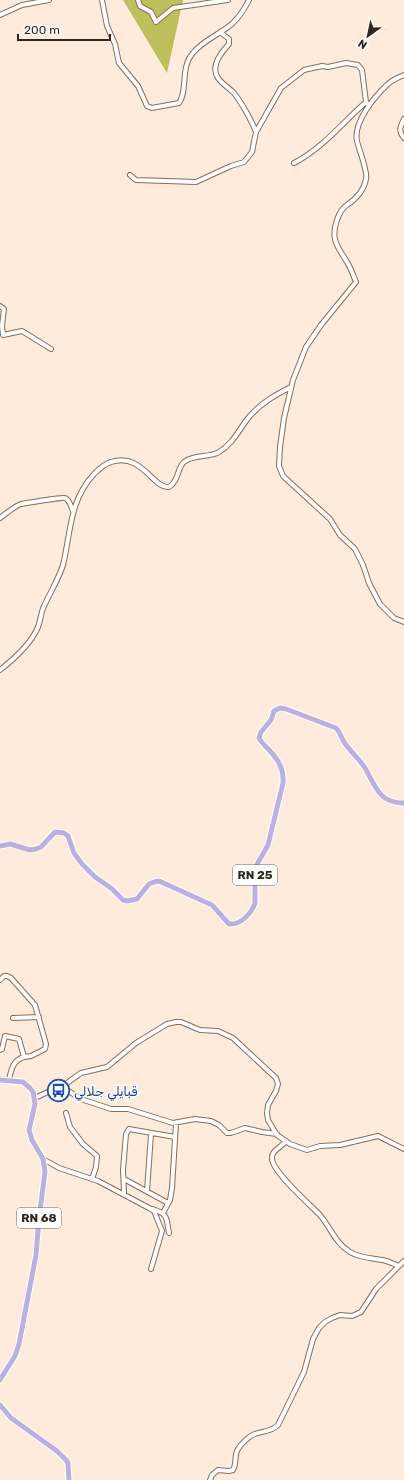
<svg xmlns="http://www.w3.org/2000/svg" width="404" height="1480" viewBox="0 0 404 1480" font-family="Rubik,Cairo,sans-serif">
	<rect width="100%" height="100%" fill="#ffebdb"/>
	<path fill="#bcbf5a" d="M 123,0 L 183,0 L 167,73 Z"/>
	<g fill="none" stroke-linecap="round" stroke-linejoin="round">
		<defs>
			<path id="minor" d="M 102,0 L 107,26 L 115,44 L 119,63 L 138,86 L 147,106 L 152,108 L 179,103 C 188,91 180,67 193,53 C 203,40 221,34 233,23 C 239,17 245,8 249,0
				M 138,0 L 140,6 L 151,12 L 156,22 L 173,8 L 228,0
				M 0,15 L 22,5 L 49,0
				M 220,32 L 229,39 L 229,44 C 221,53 210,66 218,78 C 222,84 229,88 234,93 C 241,102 252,121 256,132
				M 404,75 C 399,77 392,80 388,84 C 375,96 353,122 357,141 C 359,150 368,171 366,179 C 364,191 356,199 347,205 C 341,209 339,214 337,220 C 330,240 338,247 347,262 C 351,268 353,275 356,282 L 321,325 L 306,347 L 293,380 L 284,418 L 280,447 L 279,466 L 283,476 L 330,519 L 340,535 L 355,549 L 363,565 L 369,583 L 380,604 L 394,618 L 404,622
				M 404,119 C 400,127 398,131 404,138
				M 294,163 C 323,148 342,123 366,102
				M 130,175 L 136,180 L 196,182 L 231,166 L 244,162 L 252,152 L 256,132 L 281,88 L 304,70 L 322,66 L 328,67 L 346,63 L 358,65 L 362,70 L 366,102 L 369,106
				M 0,306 L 4,309 L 2,326 L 3,335 L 22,331 L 51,349
				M 0,518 C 7,513 13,507 21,504 C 26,503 63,497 65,498 C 70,500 71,507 73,511
				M 0,670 C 14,659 31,644 38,627 C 41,619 41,611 45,604 C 51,591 59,578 63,565 C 71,532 69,501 94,474 C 99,469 104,464 111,462 C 142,452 153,489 169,487 C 179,481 177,468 184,462 C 194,454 209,458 219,452 C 234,443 239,429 249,417 C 261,403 275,395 291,387
				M 0,980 L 4,976 L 7,976 L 11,978 L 35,1005 L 46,1044 L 45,1049 L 31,1056 L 24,1057
				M 13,1018 L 39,1017
				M 0,1050 L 2,1049 L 5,1036 L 19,1039 L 24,1057 C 13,1060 11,1070 9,1080
				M 61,1086 L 81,1099 L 111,1109 L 128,1109 L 173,1123 L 195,1119 L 211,1121 L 219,1125 L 227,1133 L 231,1133 L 245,1128 L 262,1132 L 277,1134
				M 35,1098 L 67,1083 L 81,1073 L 107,1067 L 136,1043 L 167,1024 L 176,1022 L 181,1022 L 200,1030 L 218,1031 L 233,1038 L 276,1078 L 278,1084 L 276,1091 L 268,1105 L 267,1113 L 268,1120 L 277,1135 L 290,1144 L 307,1150 L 320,1146 L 340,1145 L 378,1136 L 404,1149
				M 66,1113 L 70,1127 L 83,1144 L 97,1156 L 96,1167 L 92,1179
				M 286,1141 C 281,1148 271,1150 272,1159 C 273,1172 309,1204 319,1214 C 330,1226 335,1243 350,1252 C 360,1258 371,1258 382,1260 C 388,1261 394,1264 399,1266
				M 43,1159 L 59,1168 L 98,1181 L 149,1208 L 154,1211 L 162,1231 L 151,1269
				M 124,1179 L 168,1203
				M 147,1191 L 151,1134
				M 124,1193 L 123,1170 L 126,1134 L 129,1129 L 175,1137
				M 152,1209 C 169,1214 166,1218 169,1233
				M 163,1213 L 170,1200 L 172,1188 L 176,1123
				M 210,1480 L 212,1475 L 218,1470 L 229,1471 L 233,1470 C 237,1463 234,1455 238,1449 C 241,1444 249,1436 255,1434 C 263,1431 271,1432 278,1425 L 304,1372 L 313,1339 L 319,1328 L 325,1322 L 332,1318 L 340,1315 L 352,1316 L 361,1312 L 376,1289 L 404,1261"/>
			<path id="major" d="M 0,846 L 10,844 L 30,850 L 36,849 L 41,847 L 55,832 L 64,833 L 68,836 L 74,853 L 82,864 L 95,877 L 111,888 L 123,900 L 127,901 L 137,899 L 149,884 L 154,882 L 159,881 L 212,905 L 229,924 C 241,925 251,914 255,903 L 255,868 L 268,845 L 283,783 C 284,770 279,760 270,751 C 266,746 262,744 259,738 L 261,732 L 271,720 L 274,711 L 280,708 L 286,709 L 336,728 C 341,733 342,741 347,746 C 353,754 360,760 365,768 C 376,787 379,803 404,803
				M 0,1080 L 23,1082 L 30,1088 L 33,1092 L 35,1104 L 29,1130 L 32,1140 L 43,1159 L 45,1172 L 39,1218 L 36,1255 L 19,1344 L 15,1356 L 0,1380
				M 0,1405 L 11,1418 L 57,1451 L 66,1460 L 68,1463 L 69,1480"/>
		</defs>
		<use href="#minor" stroke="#896c55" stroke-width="6"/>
		<use href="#major" stroke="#fff" stroke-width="7"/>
		<use href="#minor" stroke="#fff" stroke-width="4"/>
		<use href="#major" stroke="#b9b2e0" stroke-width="5"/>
	</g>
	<defs>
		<symbol id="bus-ring" viewBox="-11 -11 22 22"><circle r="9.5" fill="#fff" stroke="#1a4fb4" stroke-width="1.5"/><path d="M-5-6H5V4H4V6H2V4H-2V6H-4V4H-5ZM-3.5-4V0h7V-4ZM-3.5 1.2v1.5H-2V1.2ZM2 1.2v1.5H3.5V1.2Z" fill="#1a4fb4"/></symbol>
	</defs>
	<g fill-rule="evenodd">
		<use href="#bus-ring" x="46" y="1078" width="25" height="25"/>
	</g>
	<g text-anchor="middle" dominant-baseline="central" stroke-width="3" stroke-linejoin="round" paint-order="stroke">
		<g fill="#fff" stroke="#706760" stroke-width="1">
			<rect x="233" y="865" width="44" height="20" rx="3"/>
			<rect x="17" y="1208" width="44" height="20" rx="3"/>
		</g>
		<g font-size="12" font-weight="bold" fill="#32261c">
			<text x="255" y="875">RN 25</text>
			<text x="39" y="1218">RN 68</text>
		</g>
		<g font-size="13" fill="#164399" stroke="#fff" text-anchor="start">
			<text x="74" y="1091">قبايلي جلالي</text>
		</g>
	</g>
	<g transform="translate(368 36) rotate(213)" stroke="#ffffff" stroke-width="3" paint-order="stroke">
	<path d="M0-3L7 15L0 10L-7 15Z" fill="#32261c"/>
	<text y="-6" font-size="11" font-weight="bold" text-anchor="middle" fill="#32261c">N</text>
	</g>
	<path d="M18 34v6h92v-6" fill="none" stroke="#32261c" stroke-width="2"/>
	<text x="24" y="34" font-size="12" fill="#32261c" stroke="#ffffff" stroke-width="3" paint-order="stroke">200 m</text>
</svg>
